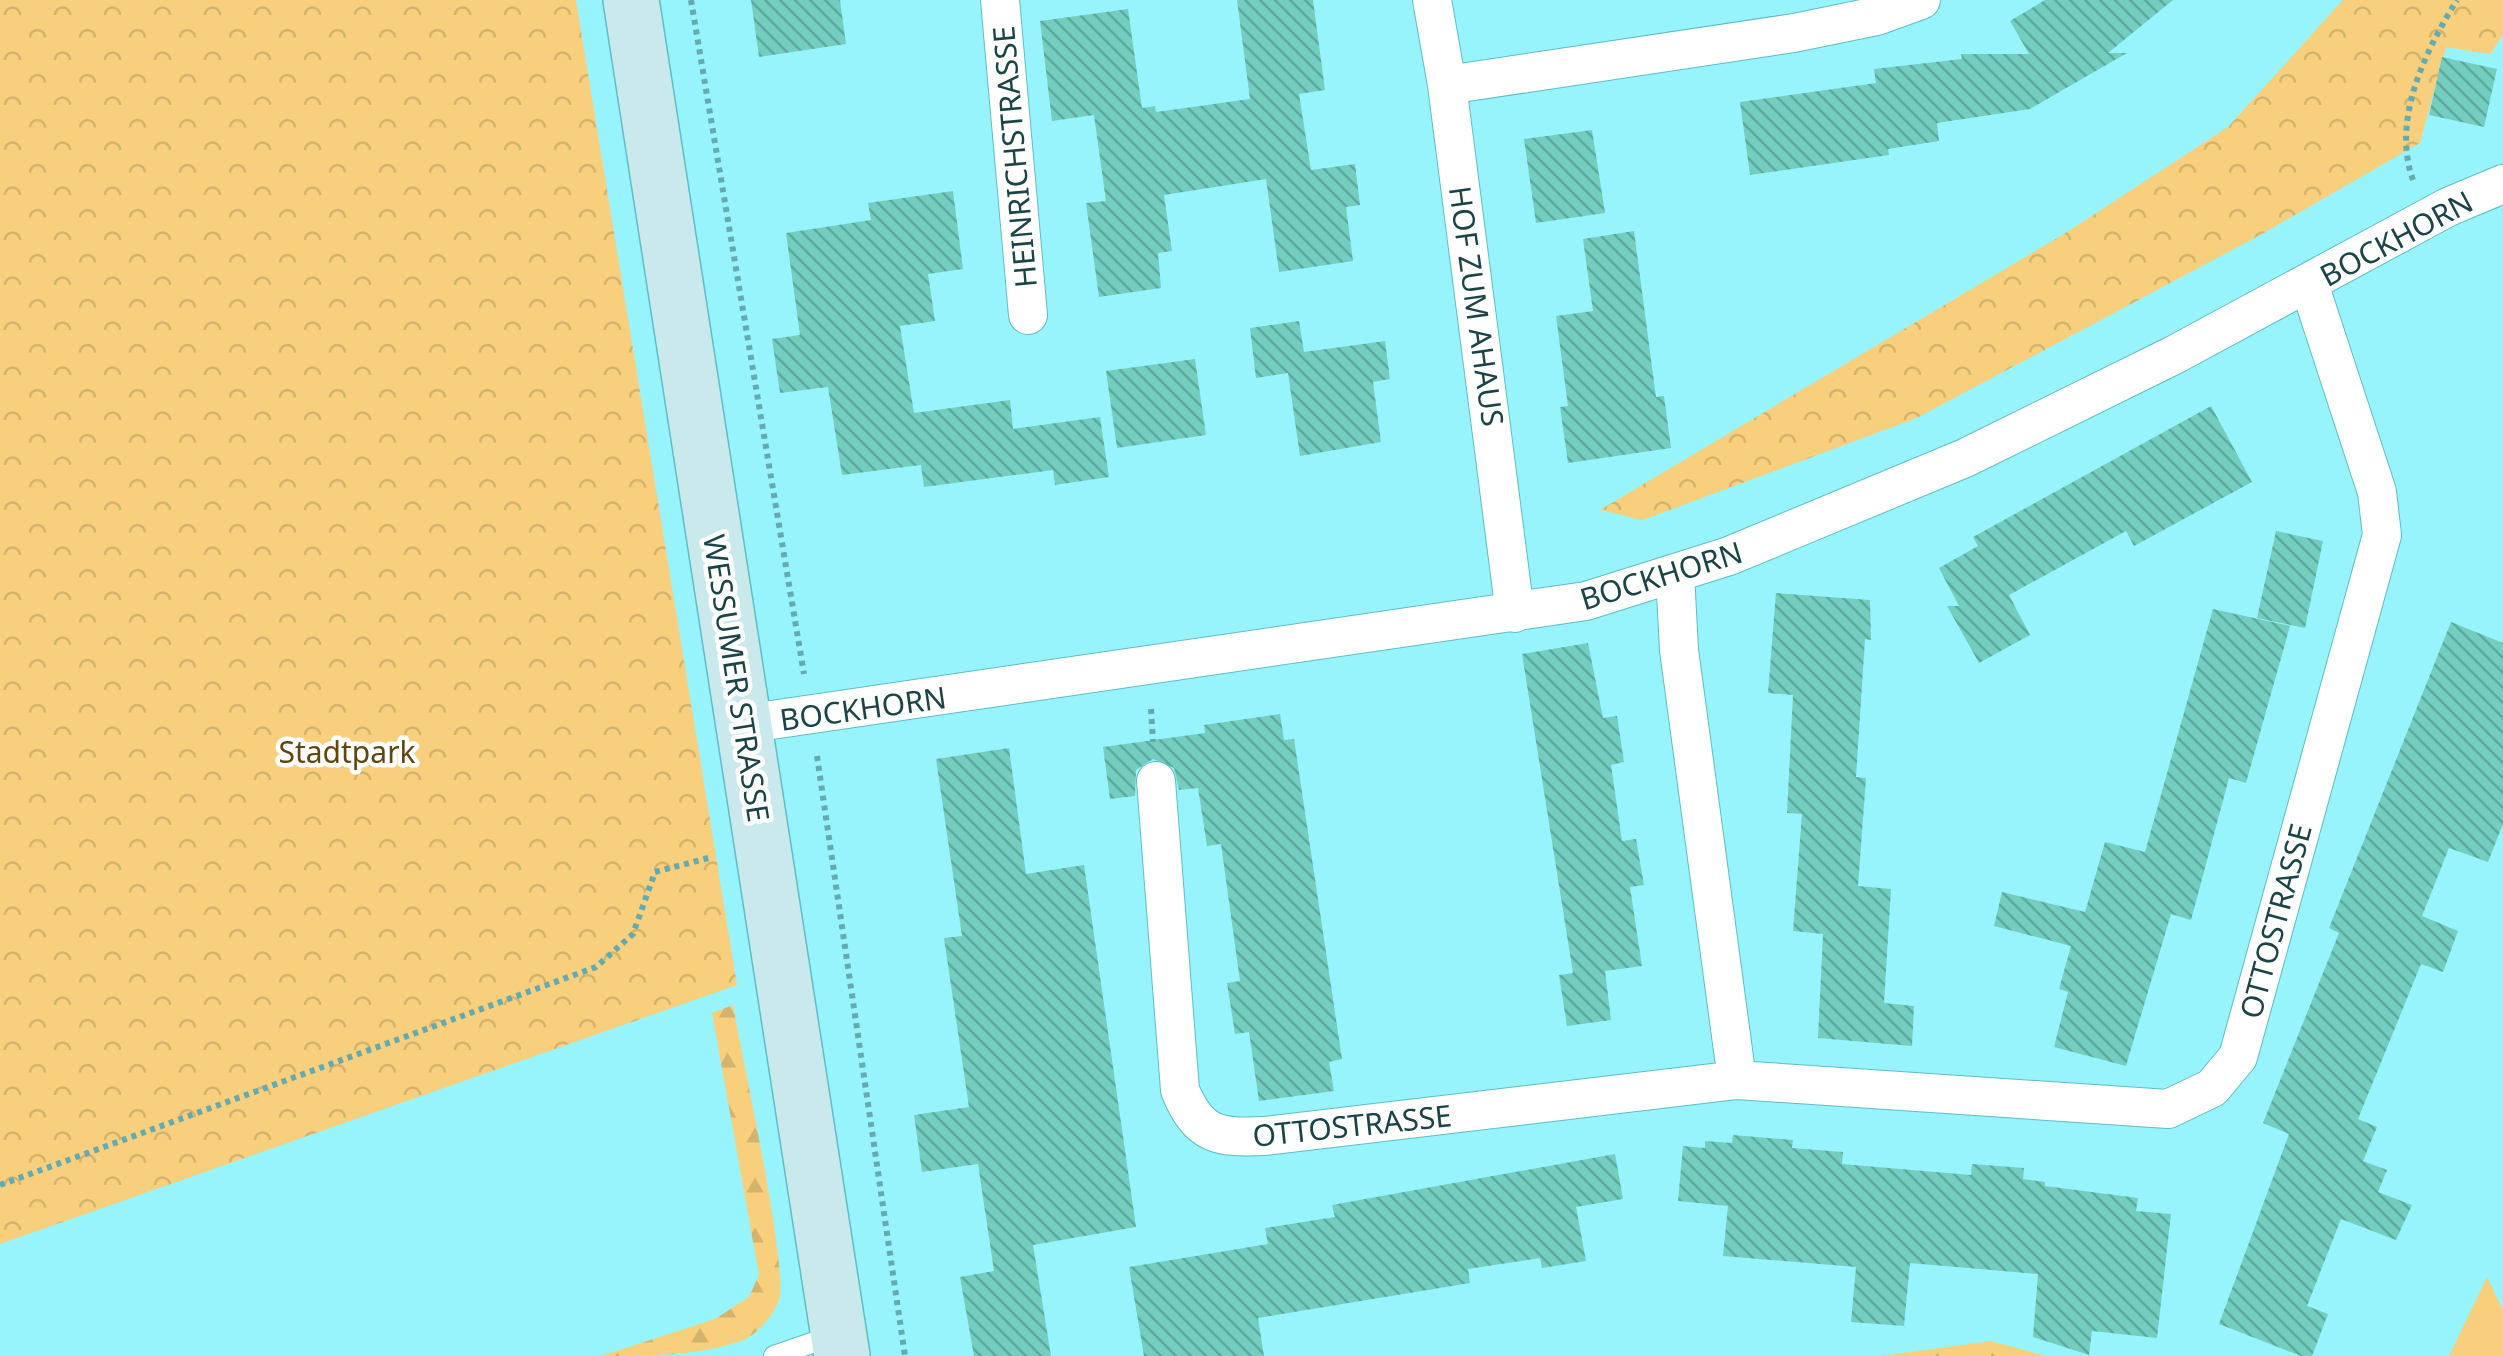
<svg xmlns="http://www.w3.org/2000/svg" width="2503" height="1356" viewBox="0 0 2503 1356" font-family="'Noto Sans',sans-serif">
	<defs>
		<pattern id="forest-firs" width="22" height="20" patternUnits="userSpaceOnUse" patternTransform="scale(2.5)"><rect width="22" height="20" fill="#f8cf7c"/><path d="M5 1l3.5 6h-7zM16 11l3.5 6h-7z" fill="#d4b36d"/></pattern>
		<pattern id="park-crowns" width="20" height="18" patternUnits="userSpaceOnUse" patternTransform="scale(2.5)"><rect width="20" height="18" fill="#f8cf7c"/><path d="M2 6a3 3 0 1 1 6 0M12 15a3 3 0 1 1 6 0" fill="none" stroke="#d4b36d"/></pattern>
		<pattern id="building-back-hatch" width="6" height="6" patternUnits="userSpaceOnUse" patternTransform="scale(2.5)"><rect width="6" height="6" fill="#73cec0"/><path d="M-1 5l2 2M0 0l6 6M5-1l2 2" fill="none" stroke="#5ea99e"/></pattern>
	</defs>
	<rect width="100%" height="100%" fill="#97f4fd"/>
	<path fill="#f8cf7c" d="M 2487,1277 L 2503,1310 L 2503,1356 L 2449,1356 Z"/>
	<path fill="url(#forest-firs)" d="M 733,1005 C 741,1052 789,1269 779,1300 C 774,1315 758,1333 744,1340 C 700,1356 649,1356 601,1356 L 715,1319 L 749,1297 L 759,1275 L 712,1013 Z
		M 1991,1341 L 2046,1356 L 1881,1356 Z"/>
	<path fill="url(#park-crowns)" d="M 0,0 L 576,0 L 737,985 L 0,1244 Z
		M 2343,0 L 2503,0 L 2503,35 L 2490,54 L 2446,47 L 2420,143 L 2262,234 L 1917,418 L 1643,520 L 1600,510 L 2064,234 L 2228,127 Z"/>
	<path fill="url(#building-back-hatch)" d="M 751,0 L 840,0 L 846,44 L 759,57 Z
		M 1237,0 L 1313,0 L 1325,90 L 1299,94 L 1311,170 L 1355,164 L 1360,205 L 1346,207 L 1353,261 L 1279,272 L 1266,179 L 1164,195 L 1172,251 L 1158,253 L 1161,288 L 1099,297 L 1086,203 L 1106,201 L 1094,115 L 1052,121 L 1040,21 L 1128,9 L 1142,108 L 1155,106 L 1156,112 L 1250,99 Z
		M 2045,0 L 2173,0 L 2108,53 L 2127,53 L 2030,109 L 1937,123 L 1939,141 L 1888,149 L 1889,155 L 1750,175 L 1740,102 L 1876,83 L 1874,69 L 1962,59 L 1961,54 L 2029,54 L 2010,21 Z
		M 2442,57 L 2497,69 L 2484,127 L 2429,115 Z
		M 1592,130 L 1605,213 L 1536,223 L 1524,139 Z
		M 953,191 L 963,269 L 928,274 L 935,321 L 900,326 L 914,413 L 1010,400 L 1013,429 L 1100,417 L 1109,477 L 1055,485 L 1053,470 L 924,487 L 921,465 L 842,475 L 828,387 L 780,393 L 772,339 L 800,335 L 786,233 L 871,220 L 868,203 Z
		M 1634,231 L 1656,397 L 1664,396 L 1671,448 L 1568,463 L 1560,407 L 1568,406 L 1556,316 L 1593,311 L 1583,239 Z
		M 1299,321 L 1304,352 L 1385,341 L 1390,379 L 1373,382 L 1381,442 L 1300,456 L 1288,373 L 1256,378 L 1250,328 Z
		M 1195,359 L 1206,435 L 1117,448 L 1106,371 Z
		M 2211,406 L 2252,482 L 2134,546 L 2126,531 L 2009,595 L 2030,635 L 1979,663 L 1947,606 L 1959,606 L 1939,568 L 1978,546 L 1973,537 Z
		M 2276,531 L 2323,541 L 2305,628 L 2257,618 Z
		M 1776,593 L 1870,600 L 1871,640 L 1865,639 L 1856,777 L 1866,778 L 1858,886 L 1891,889 L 1884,1003 L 1914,1006 L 1912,1046 L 1818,1038 L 1823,934 L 1793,931 L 1802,814 L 1787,813 L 1793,695 L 1768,693 Z
		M 2213,609 L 2290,626 L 2246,783 L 2229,778 L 2191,920 L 2171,914 L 2126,1066 L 2054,1047 L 2068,992 L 2059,989 L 2071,946 L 1994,926 L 2002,892 L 2085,912 L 2105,842 L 2145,852 Z
		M 2451,622 L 2503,643 L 2503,824 L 2488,862 L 2449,848 L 2422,916 L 2458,931 L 2443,972 L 2421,964 L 2358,1119 L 2377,1127 L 2363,1161 L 2387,1170 L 2378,1192 L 2412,1205 L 2396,1240 L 2341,1219 L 2307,1306 L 2328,1314 L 2312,1356 L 2301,1356 L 2219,1324 L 2289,1134 L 2263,1123 L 2339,933 L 2329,928 Z
		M 1588,643 L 1603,718 L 1617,716 L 1624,762 L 1611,765 L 1622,841 L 1636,839 L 1644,885 L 1630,887 L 1642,966 L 1605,971 L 1611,1020 L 1567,1026 L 1559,975 L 1573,973 L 1522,654 Z
		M 1280,714 L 1284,740 L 1294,739 L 1342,1059 L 1329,1062 L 1334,1091 L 1259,1101 L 1249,1032 L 1235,1034 L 1227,983 L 1240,981 L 1221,844 L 1207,846 L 1198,788 L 1179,790 L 1174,768 L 1153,759 L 1136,770 L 1135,796 L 1110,799 L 1103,747 L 1205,733 L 1204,725 Z
		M 1009,748 L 1026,874 L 1084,865 L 1136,1227 L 1033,1245 L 1051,1356 L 974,1356 L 960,1277 L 994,1271 L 978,1164 L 922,1172 L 914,1115 L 969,1107 L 944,938 L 962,936 L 936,759 Z
		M 1733,1135 L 1793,1140 L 1792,1148 L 1843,1152 L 1842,1164 L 1971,1175 L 1972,1164 L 2024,1168 L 2023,1179 L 2045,1182 L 2045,1186 L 2138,1198 L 2136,1211 L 2171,1214 L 2157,1338 L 2092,1331 L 2089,1355 L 2033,1337 L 2038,1274 L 1910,1263 L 1904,1326 L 1851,1322 L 1856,1267 L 1723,1256 L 1728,1206 L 1678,1201 L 1683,1146 L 1705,1148 L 1705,1141 L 1732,1143 Z
		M 1615,1154 L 1623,1199 L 1576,1207 L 1586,1261 L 1542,1268 L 1540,1258 L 1468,1269 L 1470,1283 L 1258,1318 L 1264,1356 L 1144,1356 L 1129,1267 L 1268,1244 L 1265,1228 L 1335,1217 L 1332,1205 Z"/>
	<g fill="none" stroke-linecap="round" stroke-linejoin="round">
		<defs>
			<path id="lane" d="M 774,1356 L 838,1334"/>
			<path id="street" d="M 1000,0 L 1028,315
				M 1432,0 L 1447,85 L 1515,613
				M 1447,85 L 1794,33 L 1877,16 L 1921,0
				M 1675,574 L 1679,650 L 1737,1080 L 2168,1109 L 2212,1088 L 2238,1057 L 2382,535 L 2377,492 L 2309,284
				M 744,724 L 1586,601 L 1729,556 L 1965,458 L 2174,355 L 2448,207 L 2503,184
				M 1156,781 L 1180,1090 C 1199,1136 1218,1138 1265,1136 L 1737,1080"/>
			<path id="secondary" d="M 631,0 L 842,1356"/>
		</defs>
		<use href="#lane" stroke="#5fbdc6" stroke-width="22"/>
		<use href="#street" stroke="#5fbdc6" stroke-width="40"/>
		<use href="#secondary" stroke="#5fbdc6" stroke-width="58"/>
		<path stroke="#64abb1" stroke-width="6" stroke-dasharray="5 5" stroke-linecap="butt" d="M 691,0 L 804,674
			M 2413,180 C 2391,119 2426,50 2457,0
			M 1151,709 L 1153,742
			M 817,756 L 905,1356
			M 0,1185 L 596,967 L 633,934 L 655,872 L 712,857"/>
		<use href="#lane" stroke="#fff" stroke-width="20"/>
		<use href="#street" stroke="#fff" stroke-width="38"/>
		<use href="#secondary" stroke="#cae9ec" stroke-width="55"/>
	</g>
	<g text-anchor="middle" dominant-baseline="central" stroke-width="9" stroke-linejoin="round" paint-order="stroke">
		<g font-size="30" fill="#1c4447" stroke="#fff">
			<text transform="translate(1014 157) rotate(-95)">HEINRICHSTRASSE</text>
			<text transform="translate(2396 238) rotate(-28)">BOCKHORN</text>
			<text transform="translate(1477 306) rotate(82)">HOF ZUM AHAUS</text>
			<text transform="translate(1661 575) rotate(-17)">BOCKHORN</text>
			<text transform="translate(737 678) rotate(81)">WESSUMER STRASSE</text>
			<text transform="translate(863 708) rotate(-8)">BOCKHORN</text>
			<text transform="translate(2275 921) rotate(-75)">OTTOSTRASSE</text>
			<text transform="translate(1352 1125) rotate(-6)">OTTOSTRASSE</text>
		</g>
		<g font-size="30" fill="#60470d" stroke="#fff">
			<text x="347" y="751">Stadtpark</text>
		</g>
	</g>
</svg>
